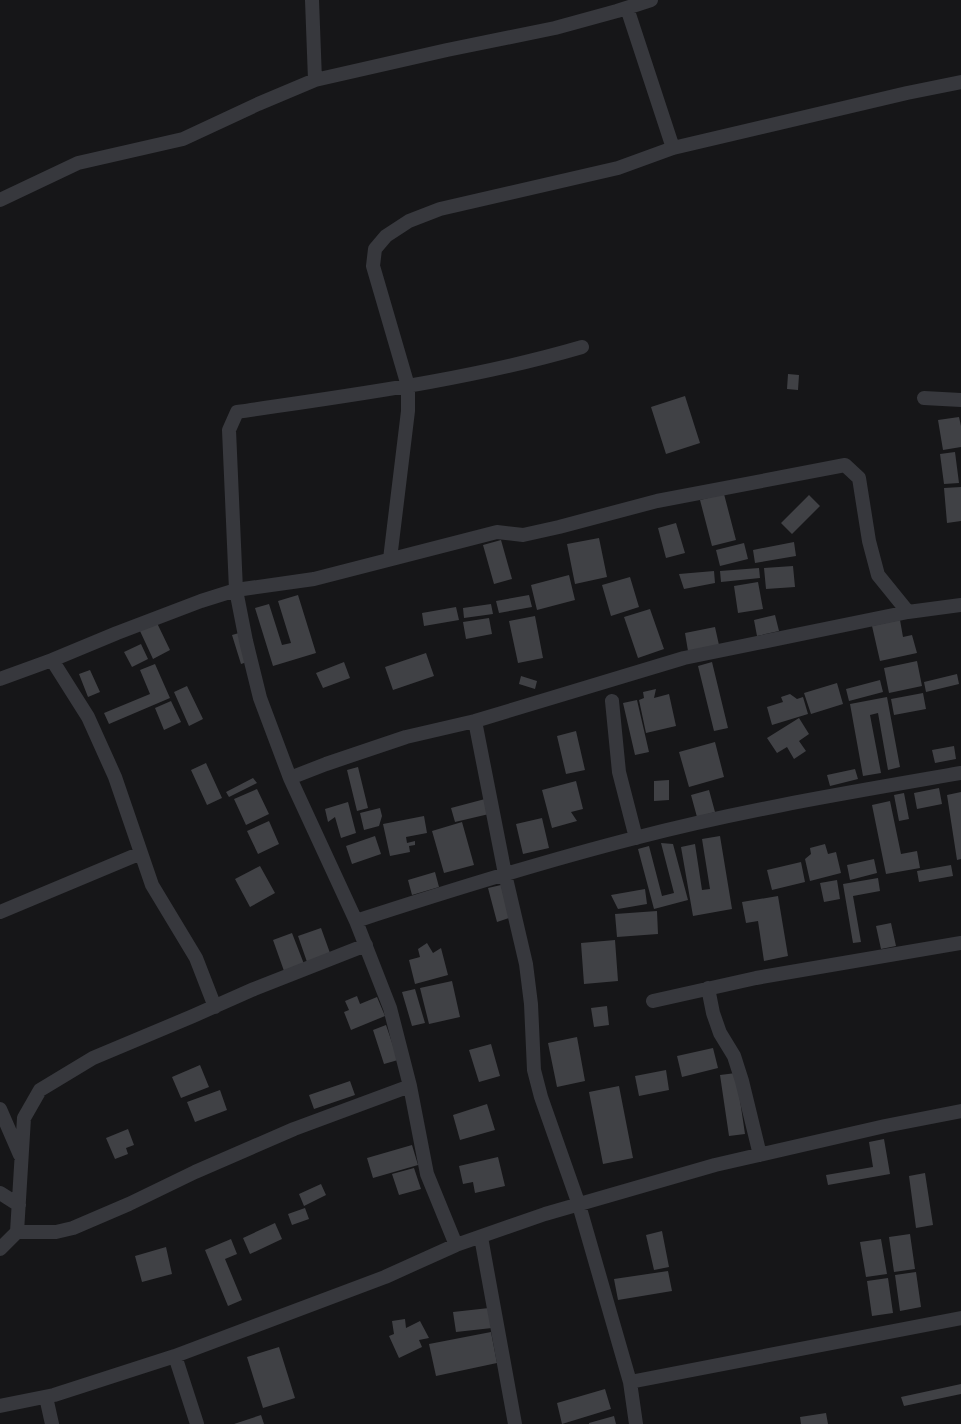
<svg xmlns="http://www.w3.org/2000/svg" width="961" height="1424" viewBox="0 0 961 1424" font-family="'Exo 2',sans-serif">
	<rect width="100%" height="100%" fill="#161618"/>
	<path fill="#404145" d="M 788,374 L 799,375 L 798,390 L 787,389 Z
		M 685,396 L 700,443 L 666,454 L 651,407 Z
		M 959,417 L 961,426 L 961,447 L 943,450 L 938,420 Z
		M 955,452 L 959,483 L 944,484 L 940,454 Z
		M 961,487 L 961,521 L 947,523 L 944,488 Z
		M 724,494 L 736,540 L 712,546 L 700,500 Z
		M 809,495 L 820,506 L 792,534 L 781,523 Z
		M 676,523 L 685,553 L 666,558 L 658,528 Z
		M 599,538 L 607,577 L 575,584 L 567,544 Z
		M 501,540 L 512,579 L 494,584 L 483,545 Z
		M 794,542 L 796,556 L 755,563 L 753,550 Z
		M 744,543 L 748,559 L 720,566 L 716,550 Z
		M 793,566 L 795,587 L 766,589 L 764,568 Z
		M 759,568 L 760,578 L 721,582 L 720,571 Z
		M 714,571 L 715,583 L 684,589 L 679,574 Z
		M 569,575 L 575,600 L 537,610 L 531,585 Z
		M 630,577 L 639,607 L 611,616 L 602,585 Z
		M 758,582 L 763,609 L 738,613 L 734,586 Z
		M 298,595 L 316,653 L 273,666 L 255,608 L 269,604 L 282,645 L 291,643 L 278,601 Z
		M 529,595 L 532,607 L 499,613 L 496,601 Z
		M 491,604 L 493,614 L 464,618 L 463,608 Z
		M 456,607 L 459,620 L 424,626 L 422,613 Z
		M 650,609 L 664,649 L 638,658 L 624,617 Z
		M 775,615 L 779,631 L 757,636 L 754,620 Z
		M 535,616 L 543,658 L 518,663 L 509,621 Z
		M 489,618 L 492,634 L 466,639 L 463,622 Z
		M 900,620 L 903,637 L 912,635 L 917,653 L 880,661 L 872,626 Z
		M 157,623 L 170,650 L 153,659 L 140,631 Z
		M 715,627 L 719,645 L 688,651 L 685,633 Z
		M 239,633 L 247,662 L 241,664 L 232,635 Z
		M 141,644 L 148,659 L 132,667 L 124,652 Z
		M 426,653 L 434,676 L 393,690 L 385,667 Z
		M 917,661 L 922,686 L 889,693 L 884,668 Z
		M 344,662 L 350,678 L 323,688 L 316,673 Z
		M 712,662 L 728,728 L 714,731 L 698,666 Z
		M 155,664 L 170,698 L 109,724 L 104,713 L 150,694 L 140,670 Z
		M 90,670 L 100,692 L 88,697 L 79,674 Z
		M 957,674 L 959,684 L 926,692 L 924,682 Z
		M 521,676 L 537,681 L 535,689 L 519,684 Z
		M 880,680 L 883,692 L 849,701 L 846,689 Z
		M 837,683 L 843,704 L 811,714 L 804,693 Z
		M 187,686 L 203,719 L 189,726 L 174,692 Z
		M 656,689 L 654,698 L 669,694 L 676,726 L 646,733 L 639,700 L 644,698 L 643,692 Z
		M 923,693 L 926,709 L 894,715 L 891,699 Z
		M 790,694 L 797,699 L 803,697 L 808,714 L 772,725 L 767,707 L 783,702 L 781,697 Z
		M 887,697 L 900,767 L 888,770 L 878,713 L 870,715 L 881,773 L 863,776 L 850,704 Z
		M 637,700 L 649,752 L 635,755 L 623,703 Z
		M 171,701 L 181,722 L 164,730 L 155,708 Z
		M 799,718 L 809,734 L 799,741 L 806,751 L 794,759 L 787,747 L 777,753 L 767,738 Z
		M 576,731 L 585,770 L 566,774 L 557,736 Z
		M 715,742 L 724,777 L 689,787 L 679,752 Z
		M 954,746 L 956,759 L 935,763 L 932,750 Z
		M 206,763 L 222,798 L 207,805 L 191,770 Z
		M 358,767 L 368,808 L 357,811 L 347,770 Z
		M 855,769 L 858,779 L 830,786 L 827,775 Z
		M 253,778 L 257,783 L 229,797 L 226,792 Z
		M 669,780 L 669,800 L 654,801 L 654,781 Z
		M 576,781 L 583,809 L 571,812 L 577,821 L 552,828 L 542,790 Z
		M 939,788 L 942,804 L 917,809 L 914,793 Z
		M 257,789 L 269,814 L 246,825 L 234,799 Z
		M 709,790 L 715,812 L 697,817 L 691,795 Z
		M 961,792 L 961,859 L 957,860 L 947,795 Z
		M 904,793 L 909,819 L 899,821 L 894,795 Z
		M 485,799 L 489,814 L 455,822 L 451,808 Z
		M 890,801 L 901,854 L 917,851 L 920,868 L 886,874 L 872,805 Z
		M 348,802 L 356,833 L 341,838 L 335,817 L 328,822 L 325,809 Z
		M 380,808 L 382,816 L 379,826 L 364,830 L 360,813 Z
		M 424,816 L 427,833 L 406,837 L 407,843 L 415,841 L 415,845 L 409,846 L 410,852 L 390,856 L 383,824 Z
		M 542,818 L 549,848 L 523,854 L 516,824 Z
		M 269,821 L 279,844 L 258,854 L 247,831 Z
		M 462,822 L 474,865 L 444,873 L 432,831 Z
		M 375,836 L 381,854 L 352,864 L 346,846 Z
		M 720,836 L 732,909 L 693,916 L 681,847 L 695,844 L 702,890 L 710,889 L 702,839 Z
		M 661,843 L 673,844 L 688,900 L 654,909 L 638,849 L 649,846 L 662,896 L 674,893 Z
		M 825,844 L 828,854 L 836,852 L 841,873 L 810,881 L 805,859 L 811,854 L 810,848 Z
		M 874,859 L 877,873 L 850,880 L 847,865 Z
		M 801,862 L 805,882 L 772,890 L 767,870 Z
		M 951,865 L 953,876 L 919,882 L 917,871 Z
		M 260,866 L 275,893 L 250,907 L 235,879 Z
		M 435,872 L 439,887 L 412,895 L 408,880 Z
		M 878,878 L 880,891 L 853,896 L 861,942 L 853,943 L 843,884 Z
		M 837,880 L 840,899 L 824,902 L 820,883 Z
		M 501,885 L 509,918 L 497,922 L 488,888 Z
		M 645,889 L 647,904 L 618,909 L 611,895 Z
		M 778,896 L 788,956 L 764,961 L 758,921 L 746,923 L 742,902 Z
		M 657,911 L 658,934 L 617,937 L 615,914 Z
		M 891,923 L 896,946 L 881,949 L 876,926 Z
		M 321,928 L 330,953 L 307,962 L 298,936 Z
		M 292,933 L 304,964 L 284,971 L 273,940 Z
		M 615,940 L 618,981 L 584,984 L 581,943 Z
		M 427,943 L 433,953 L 441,948 L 448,975 L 415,984 L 409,960 L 420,957 L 418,949 Z
		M 452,981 L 460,1017 L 429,1024 L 420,988 Z
		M 415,989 L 425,1023 L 412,1026 L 402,992 Z
		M 357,996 L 360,1004 L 377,997 L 385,1016 L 351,1030 L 344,1012 L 349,1010 L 345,1001 Z
		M 607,1006 L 609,1025 L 594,1027 L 591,1008 Z
		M 386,1025 L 398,1060 L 384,1064 L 373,1030 Z
		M 577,1037 L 585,1081 L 557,1087 L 548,1043 Z
		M 491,1044 L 500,1076 L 479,1082 L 469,1050 Z
		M 713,1048 L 718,1068 L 682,1077 L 677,1056 Z
		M 200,1065 L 209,1087 L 181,1098 L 172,1077 Z
		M 666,1070 L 669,1090 L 639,1096 L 635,1076 Z
		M 736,1073 L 745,1134 L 729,1136 L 720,1075 Z
		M 350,1081 L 355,1095 L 314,1109 L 309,1095 Z
		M 619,1086 L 633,1158 L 603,1164 L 589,1092 Z
		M 220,1090 L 227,1110 L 195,1122 L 187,1102 Z
		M 487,1104 L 495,1130 L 460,1140 L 453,1115 Z
		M 128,1129 L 134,1145 L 126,1148 L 128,1154 L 115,1159 L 106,1138 Z
		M 884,1139 L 890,1174 L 828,1185 L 826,1175 L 873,1167 L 869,1142 Z
		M 412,1145 L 418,1165 L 373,1178 L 367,1158 Z
		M 498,1157 L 505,1186 L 475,1193 L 473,1182 L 463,1184 L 459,1166 Z
		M 414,1168 L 421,1189 L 399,1195 L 392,1174 Z
		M 925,1173 L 933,1225 L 916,1228 L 909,1176 Z
		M 321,1184 L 326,1195 L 304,1206 L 299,1194 Z
		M 305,1208 L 309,1219 L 292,1225 L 288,1214 Z
		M 275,1223 L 282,1239 L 250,1254 L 243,1238 Z
		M 662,1231 L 669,1267 L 654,1270 L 646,1235 Z
		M 910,1234 L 915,1269 L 894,1272 L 889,1237 Z
		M 231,1239 L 237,1254 L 225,1259 L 242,1300 L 228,1306 L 205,1250 Z
		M 881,1239 L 887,1274 L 866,1277 L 860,1242 Z
		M 166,1247 L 172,1274 L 142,1282 L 135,1256 Z
		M 668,1271 L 672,1291 L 618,1300 L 614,1279 Z
		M 916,1272 L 921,1307 L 900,1311 L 895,1275 Z
		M 888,1278 L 893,1313 L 872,1316 L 867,1281 Z
		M 489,1308 L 492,1328 L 456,1332 L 453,1312 Z
		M 405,1319 L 406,1328 L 420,1321 L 429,1338 L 419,1340 L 422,1347 L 399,1358 L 389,1336 L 394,1334 L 392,1321 Z
		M 491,1332 L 497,1363 L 436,1376 L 429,1344 Z
		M 279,1347 L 295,1398 L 263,1408 L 247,1357 Z
		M 961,1384 L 961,1394 L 904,1406 L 901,1397 Z
		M 605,1389 L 611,1409 L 562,1424 L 557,1403 Z
		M 826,1413 L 828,1424 L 801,1424 L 800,1417 Z
		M 261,1415 L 264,1424 L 234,1424 Z
		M 614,1416 L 616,1424 L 589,1424 L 589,1423 Z"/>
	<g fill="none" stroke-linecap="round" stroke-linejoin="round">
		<path stroke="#37383d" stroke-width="14" d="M 312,0 L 315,80 L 447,50 L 555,28 L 617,11 L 651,0
			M 627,8 L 673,148
			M 0,200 L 78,163 L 183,139 L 258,104 L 315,80
			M 924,398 L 961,400
			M 390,559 L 408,411 L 408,386 L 373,266 L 375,249 L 386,236 L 409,221 L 440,209 L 618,168 L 673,148 L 907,93 L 961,82
			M 52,660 L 88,717 L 115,777 L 152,885 L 196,958 L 215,1007
			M 0,679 L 52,660 L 117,633 L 201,601 L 236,590 L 314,579 L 497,532 L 523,535 L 559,527 L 657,501 L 845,465 L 859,478 L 869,541 L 878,575 L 908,612
			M 612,701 L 619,772 L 636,838
			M 475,721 L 505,874 L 526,964 L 531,1004 L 534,1070 L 541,1097 L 579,1205 L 630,1382 L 636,1424
			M 290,778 L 326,764 L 406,737 L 475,721 L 684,658 L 908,612 L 961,605
			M 0,912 L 141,853
			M 356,921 C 448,891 541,862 635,838 C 742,810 852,792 961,773
			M 708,988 L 713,1013 L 720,1033 L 734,1056 L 742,1081 L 760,1155
			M 653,1001 L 756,978 L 961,943
			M 0,1109 L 20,1155
			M 0,1193 L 19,1205
			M 17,1232 L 56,1232 L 73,1228 L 129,1204 L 195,1172 L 294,1129 L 410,1086
			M 481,1237 L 515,1424
			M 456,1245 L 427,1174 L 410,1086 L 390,1008 L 356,921 L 290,778 L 260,698 L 246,641 L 236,590 L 229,430 L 237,412 C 352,395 469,380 582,347
			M 0,1249 L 17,1232 L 24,1118 L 40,1090 L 93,1058 L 193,1016 L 254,989 L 366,945
			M 175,1356 L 197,1424
			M 630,1382 L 961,1318
			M 46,1397 L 52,1424
			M 0,1406 L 54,1395 L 175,1356 L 385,1277 L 456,1245 L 545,1214 L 715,1165 L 885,1126 L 961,1111"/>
	</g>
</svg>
